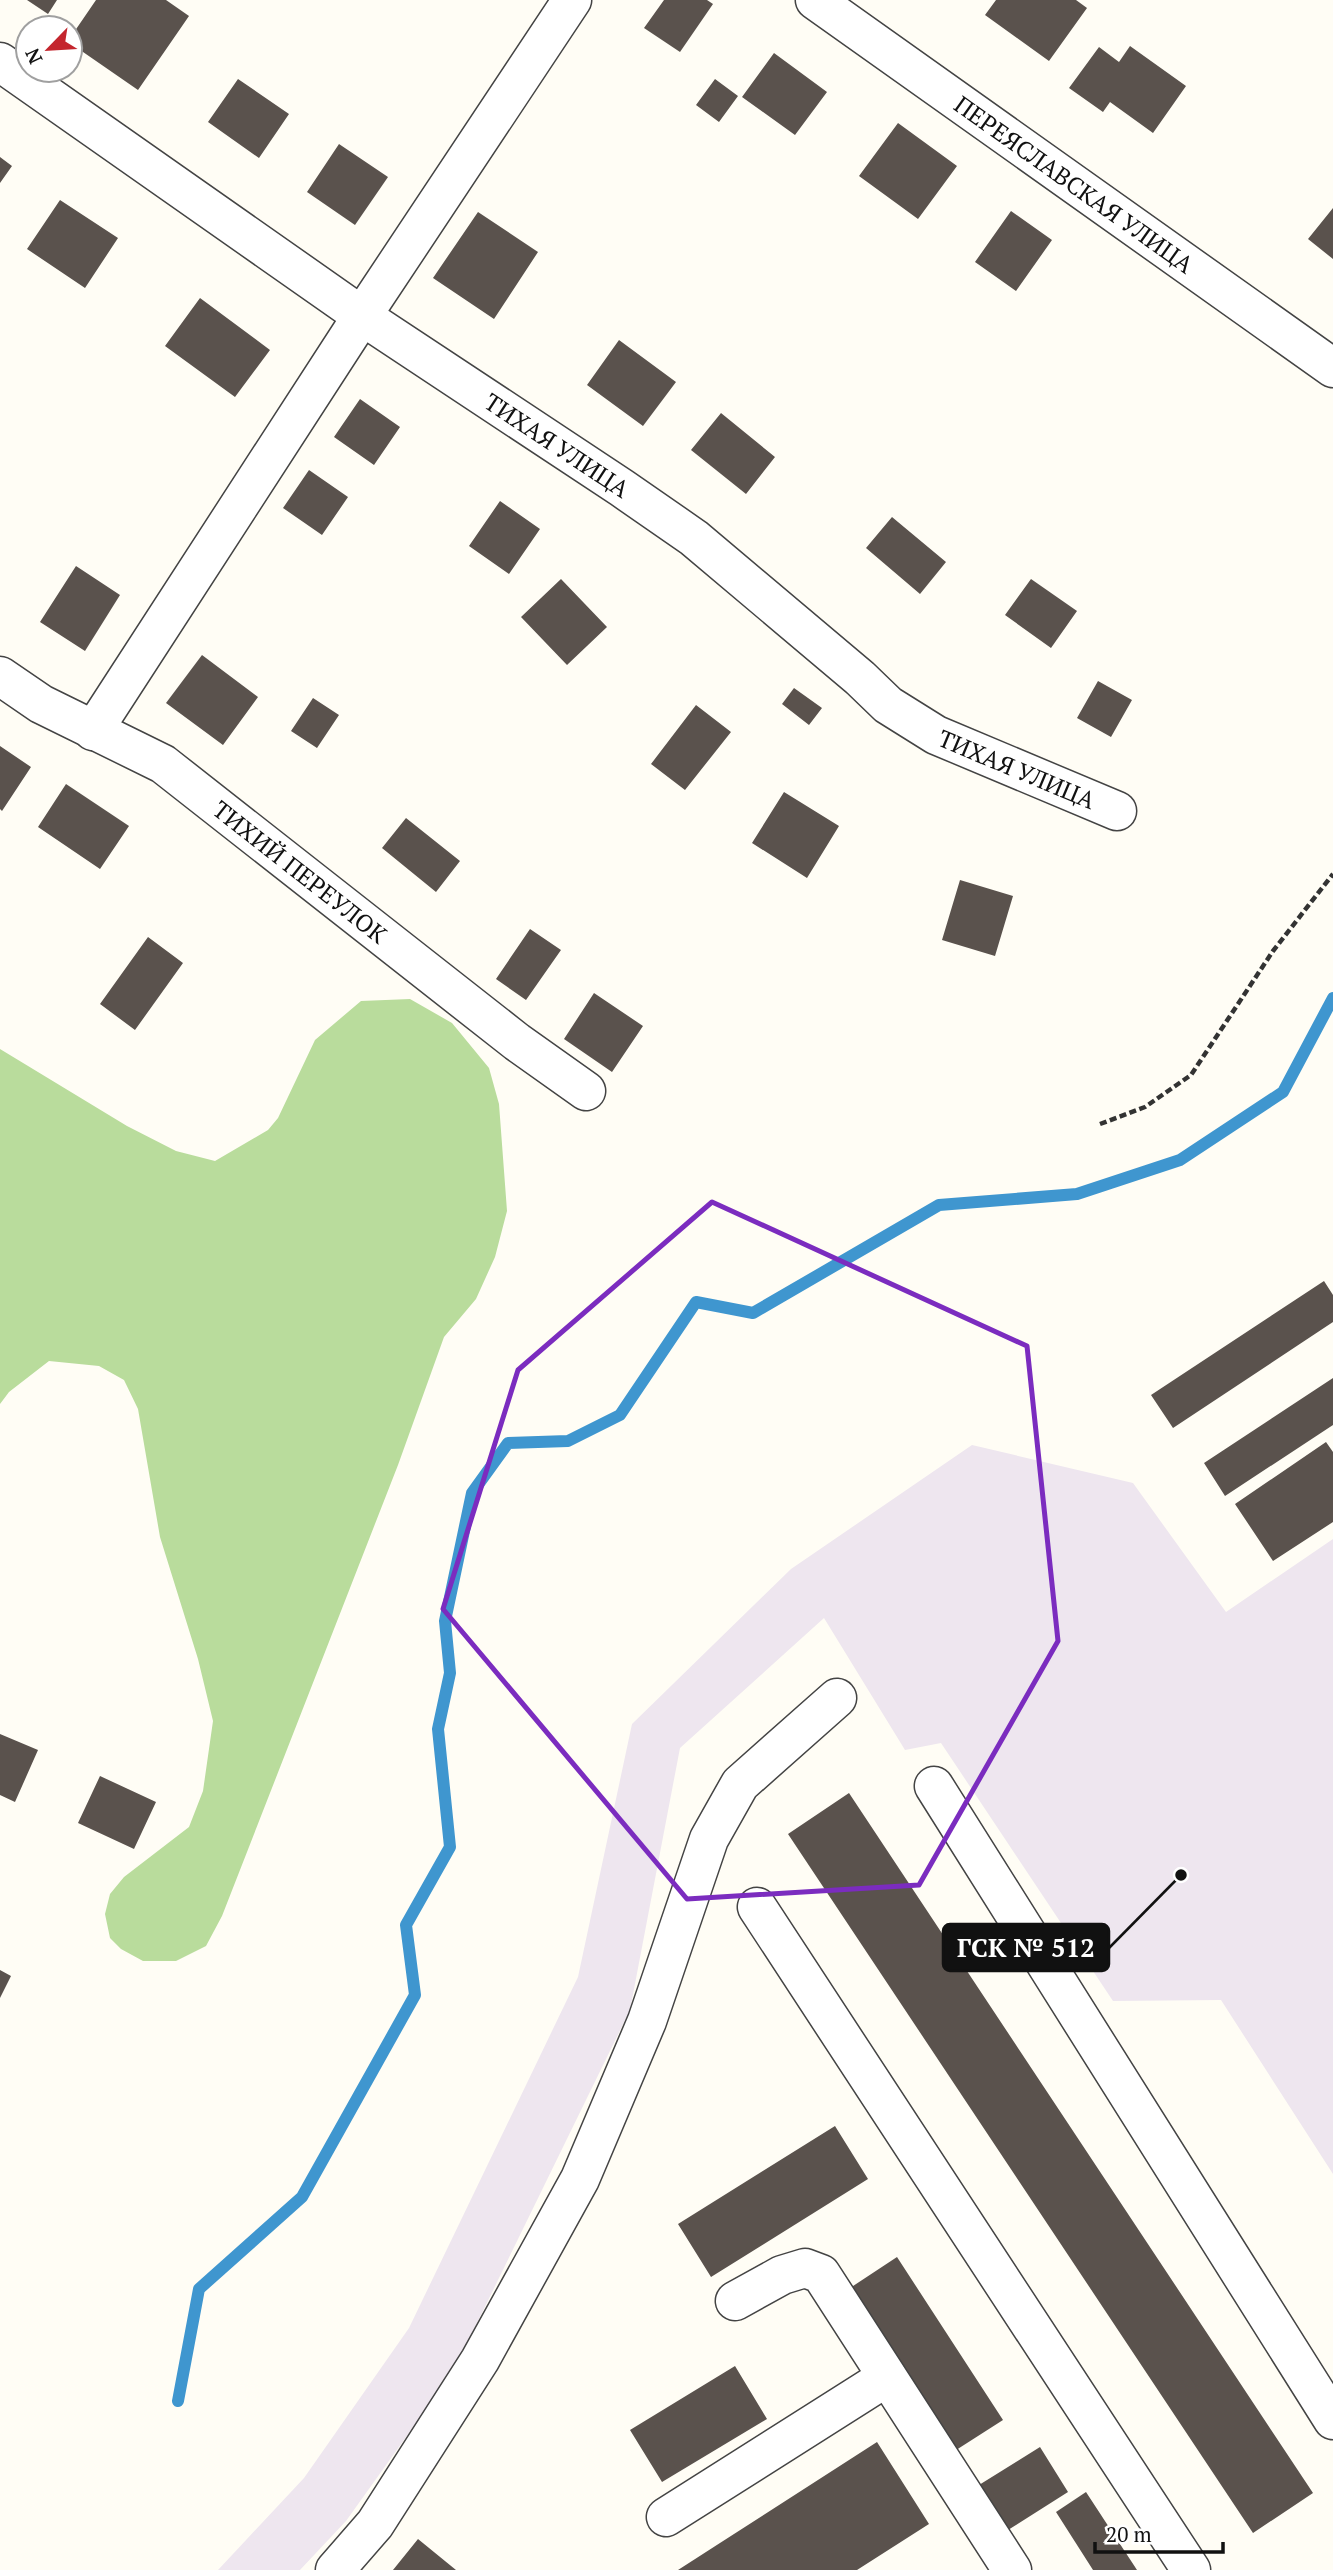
<svg xmlns="http://www.w3.org/2000/svg" width="1333" height="2570" viewBox="0 0 1333 2570" font-family="'PT Serif',serif">
	<rect width="100%" height="100%" fill="#fffdf5"/>
	<path fill="#eee6ef" d="M 972,1445 L 1133,1483 L 1226,1612 L 1333,1539 L 1333,2174 L 1221,2000 L 1113,2001 L 941,1743 L 905,1750 L 824,1618 L 680,1748 L 630,2010 L 454,2370 L 346,2521 L 300,2570 L 218,2570 L 304,2478 L 409,2328 L 578,1977 L 632,1724 L 791,1569 Z"/>
	<path fill="#b9dc9c" d="M 410,999 L 452,1023 L 489,1068 L 499,1104 L 507,1211 L 495,1257 L 476,1299 L 444,1337 L 398,1465 L 222,1916 L 206,1946 L 176,1961 L 143,1961 L 121,1949 L 110,1938 L 105,1914 L 110,1894 L 124,1877 L 189,1827 L 203,1791 L 213,1721 L 198,1659 L 160,1537 L 138,1409 L 124,1380 L 99,1366 L 49,1361 L 9,1392 L 0,1404 L 0,1049 L 127,1126 L 176,1151 L 215,1161 L 268,1130 L 278,1118 L 315,1040 L 361,1001 Z"/>
	<g fill="none" stroke-linecap="round" stroke-linejoin="round">
		<path stroke="#3f96cf" stroke-width="12" d="M 178,2401 L 199,2289 L 302,2197 L 415,1995 L 406,1925 L 450,1847 L 438,1729 L 450,1673 L 445,1621 L 472,1493 L 508,1443 L 568,1441 L 620,1415 L 696,1302 L 753,1313 L 939,1205 L 1077,1194 L 1180,1160 L 1283,1092 L 1333,998"/>
	</g>
	<path fill="#5a524d" d="M 27,0 L 57,0 L 48,14 Z
		M 96,0 L 166,0 L 189,16 L 138,90 L 70,43 L 70,38 Z
		M 664,0 L 707,0 L 713,4 L 680,52 L 644,28 Z
		M 996,0 L 1076,0 L 1087,8 L 1049,61 L 985,15 Z
		M 1130,46 L 1186,86 L 1153,133 L 1110,102 L 1103,112 L 1069,88 L 1099,47 L 1119,62 Z
		M 774,53 L 827,92 L 795,135 L 742,97 Z
		M 238,79 L 289,114 L 259,158 L 208,122 Z
		M 715,79 L 738,96 L 719,122 L 696,105 Z
		M 898,123 L 957,166 L 918,219 L 859,176 Z
		M 339,144 L 388,177 L 355,225 L 307,192 Z
		M 0,157 L 12,166 L 0,183 Z
		M 60,200 L 118,238 L 85,288 L 27,249 Z
		M 1333,208 L 1333,259 L 1308,239 Z
		M 1011,211 L 1052,240 L 1016,291 L 975,262 Z
		M 478,212 L 538,252 L 494,319 L 433,278 Z
		M 200,298 L 270,350 L 235,397 L 165,346 Z
		M 619,340 L 676,382 L 643,426 L 587,385 Z
		M 360,399 L 400,427 L 374,465 L 334,437 Z
		M 721,413 L 775,457 L 746,494 L 691,450 Z
		M 309,470 L 348,497 L 322,535 L 283,508 Z
		M 500,501 L 540,529 L 509,574 L 469,546 Z
		M 892,517 L 946,562 L 920,594 L 866,548 Z
		M 76,566 L 120,595 L 85,651 L 40,622 Z
		M 561,579 L 607,627 L 567,665 L 521,617 Z
		M 1031,579 L 1077,611 L 1051,648 L 1005,615 Z
		M 202,655 L 258,697 L 223,745 L 166,703 Z
		M 1098,681 L 1132,700 L 1111,737 L 1077,718 Z
		M 794,688 L 822,708 L 809,725 L 782,704 Z
		M 313,698 L 339,715 L 317,748 L 291,731 Z
		M 696,705 L 731,732 L 685,790 L 651,764 Z
		M 0,746 L 31,767 L 2,811 L 0,809 Z
		M 66,784 L 129,826 L 100,869 L 38,827 Z
		M 784,792 L 839,826 L 807,878 L 752,843 Z
		M 406,818 L 460,861 L 436,892 L 382,848 Z
		M 960,880 L 1013,896 L 995,956 L 942,940 Z
		M 530,929 L 561,950 L 526,1000 L 496,979 Z
		M 148,937 L 183,963 L 135,1030 L 100,1004 Z
		M 594,993 L 643,1026 L 612,1072 L 564,1039 Z
		M 1324,1281 L 1333,1295 L 1333,1322 L 1173,1428 L 1151,1395 Z
		M 1333,1378 L 1333,1425 L 1225,1496 L 1204,1463 Z
		M 1326,1442 L 1333,1452 L 1333,1522 L 1273,1561 L 1235,1504 Z
		M 0,1734 L 38,1750 L 15,1802 L 0,1795 Z
		M 100,1776 L 156,1802 L 134,1849 L 78,1823 Z
		M 849,1793 L 1313,2493 L 1253,2533 L 788,1834 Z
		M 0,1970 L 11,1976 L 0,1998 Z
		M 835,2126 L 868,2179 L 711,2277 L 678,2224 Z
		M 897,2257 L 1003,2420 L 953,2452 L 847,2290 Z
		M 735,2366 L 767,2419 L 662,2482 L 630,2430 Z
		M 877,2442 L 929,2524 L 857,2570 L 678,2570 Z
		M 1040,2447 L 1068,2492 L 1008,2530 L 979,2485 Z
		M 1086,2492 L 1137,2570 L 1093,2570 L 1056,2512 Z
		M 418,2539 L 456,2570 L 393,2570 Z"/>
	<g fill="none" stroke-linecap="round" stroke-linejoin="round">
		<defs>
			<g id="minor">
				<path id="s1" d="M 815,0 L 1333,368"/>
				<path id="s2" d="M 0,62 L 362,316 L 622,488 L 694,538 L 860,678 L 888,705 L 936,735 L 1117,811"/>
				<path id="s3" d="M 0,676 L 41,704 L 163,764 L 517,1042 L 586,1091"/>
				<path d="M 93,731 L 362,316 L 572,0"/>
				<path d="M 934,1786 L 1333,2420"/>
				<path d="M 757,1907 L 1191,2570"/>
				<path d="M 735,2301 L 782,2275 L 805,2268 L 821,2274 L 1012,2570"/>
				<path d="M 666,2517 L 887,2377"/>
				<path d="M 335,2570 L 375,2524 L 480,2360 L 580,2179 L 647,2021 L 709,1839 L 740,1784 L 837,1698"/>
			</g>
		</defs>
		<use href="#minor" stroke="#444" stroke-width="41"/>
		<path stroke="#333" stroke-width="4.5" stroke-dasharray="7 3.5" stroke-linecap="butt" d="M 1100,1124 L 1145,1107 L 1191,1075 L 1273,951 L 1333,874"/>
		<use href="#minor" stroke="#fff" stroke-width="38"/>
	</g>
	<path fill="none" stroke="#7b2cbf" stroke-width="5" stroke-linejoin="round" d="M 712,1202 L 1027,1346 L 1058,1641 L 919,1885 L 687,1899 L 443,1609 L 518,1370 Z"/>
	<g text-anchor="middle" dominant-baseline="central" stroke-width="7" stroke-linejoin="round" paint-order="stroke">
		<g font-size="24" fill="#111" stroke="#fff">
			<text stroke="none"><textPath href="#s1" startOffset="318">ПЕРЕЯСЛАВСКАЯ УЛИЦА</textPath></text>
			<text stroke="none"><textPath href="#s2" startOffset="676">ТИХАЯ УЛИЦА</textPath></text>
			<text stroke="none"><textPath href="#s2" startOffset="1242">ТИХАЯ УЛИЦА</textPath></text>
			<text stroke="none"><textPath href="#s3" startOffset="360">ТИХИЙ ПЕРЕУЛОК</textPath></text>
		</g>
	</g>
	<path fill="none" stroke="#111" stroke-width="2.5" d="M1181 1875L1109 1948"/>
	<circle fill="#111" stroke="#fff" stroke-width="2.5" cx="1181" cy="1875" r="7"/>
	<rect fill="#111" stroke="#111" stroke-width="2.5" x="943" y="1924" width="166" height="47" rx="7"/>
	<g font-size="26" text-anchor="middle" font-weight="bold" fill="#fff">
		<text x="1026" y="1957">ГСК № 512</text>
	</g>
	<g transform="translate(49 49) rotate(245)"><circle r="33" fill="#ffffff" stroke="#a0a0a0" stroke-width="2"/>
	<path d="M0-5L12 26L0 18L-12 26Z" fill="#c4262e"/>
	<text y="-10" font-size="19" font-weight="bold" text-anchor="middle" fill="#111111">N</text>
	</g>
	<path d="M1095 2542v10h128v-10" fill="none" stroke="#111111" stroke-width="3.5"/>
	<text x="1106" y="2542" font-size="21" fill="#111111" stroke="#ffffff" stroke-width="5" paint-order="stroke">20 m</text>
</svg>
